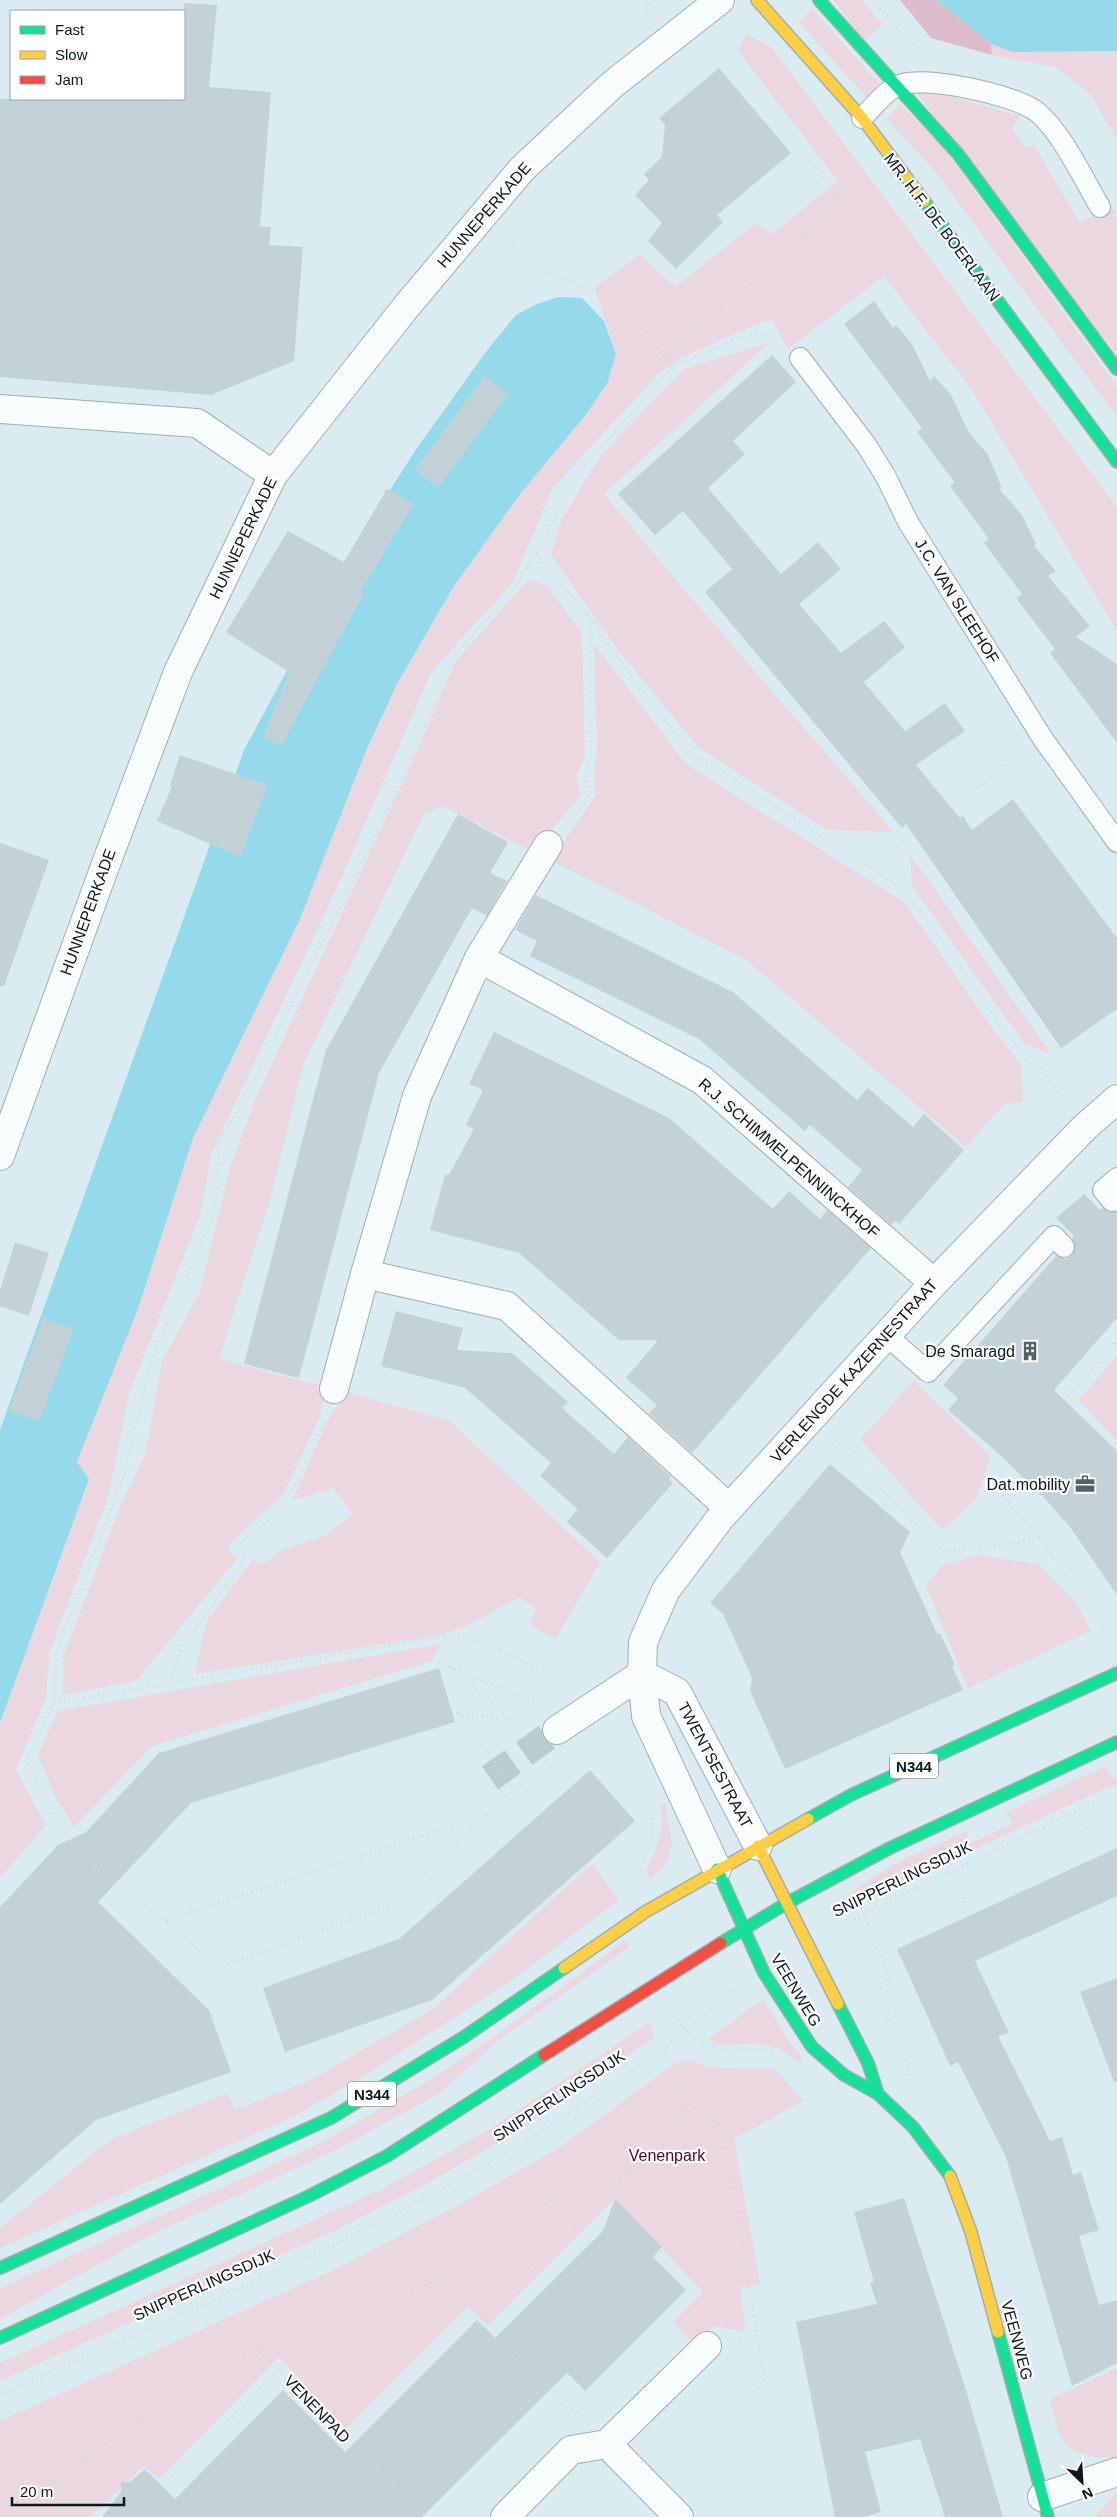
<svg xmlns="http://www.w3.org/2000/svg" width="1117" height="2517" viewBox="0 0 1117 2517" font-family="Helvetica,sans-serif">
	<rect width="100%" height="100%" fill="#daecf1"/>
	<path fill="#ebd7e0" d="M 833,0 L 862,0 L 882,24 L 865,42 Z
		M 812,9 L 885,90 L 870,102 L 799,22 Z
		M 746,33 L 772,48 L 1117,507 L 1117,631 L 972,390 L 884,276 L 788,349 L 773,321 L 764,321 L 681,358 L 657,375 L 552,489 L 513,582 L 431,673 L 335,892 L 212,1152 L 200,1215 L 129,1394 L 108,1498 L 49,1654 L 46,1698 L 16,1770 L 46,1825 L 0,1878 L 0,1723 L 89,1480 L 77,1462 L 139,1306 L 193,1138 L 300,919 L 366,751 L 397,684 L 454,586 L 521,493 L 584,417 L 607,384 L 616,354 L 595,287 L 640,255 L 675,287 L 756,223 L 772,234 L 838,181 L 738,51 Z
		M 991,44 L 1013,52 L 1117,51 L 1117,140 L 1091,95 L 1056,67 L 992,55 Z
		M 915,91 L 949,96 L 1020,116 L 1012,129 L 1026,147 L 1034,145 L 1080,223 L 1112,206 L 1117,214 L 1117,356 Z
		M 900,104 L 942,146 L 1117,386 L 1117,417 L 935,171 L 887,119 Z
		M 770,342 L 604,494 L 682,587 L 894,832 L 827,830 L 698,747 L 615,646 L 551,555 L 562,519 L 599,458 L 684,369 Z
		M 533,579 L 547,586 L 582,633 L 585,757 L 576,777 L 581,795 L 533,852 L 443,806 L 424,814 L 303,1065 L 270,1200 L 219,1359 L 314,1384 L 327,1384 L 319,1419 L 284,1493 L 227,1547 L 237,1559 L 136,1681 L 63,1695 L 63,1657 L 120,1507 L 145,1456 L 162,1361 L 200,1292 L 230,1167 L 256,1098 L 413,760 L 455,662 L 523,585 Z
		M 594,644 L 686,764 L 905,903 L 995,1032 L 1022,1065 L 1023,1102 L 1005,1104 L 966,1147 L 746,960 L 551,860 L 596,795 L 594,776 L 597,752 Z
		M 910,854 L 1051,1054 L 1025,1044 L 962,957 L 912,885 Z
		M 1117,1355 L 1117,1441 L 1079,1400 Z
		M 914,1381 L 991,1456 L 976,1499 L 942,1530 L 860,1439 Z
		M 345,1392 L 450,1421 L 600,1562 L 556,1639 L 530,1625 L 536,1608 L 519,1597 L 473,1623 L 441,1635 L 195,1674 L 206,1622 L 253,1559 L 262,1565 L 282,1550 L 327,1535 L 353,1514 L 333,1488 L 292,1501 L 327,1422 Z
		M 977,1555 L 1038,1564 L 1076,1603 L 1091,1631 L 968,1688 L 926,1586 L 941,1566 Z
		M 440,1644 L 432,1661 L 152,1746 L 74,1827 L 54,1794 L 38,1754 L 58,1711 Z
		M 1106,1766 L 1111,1778 L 1117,1776 L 1117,1783 L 843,1910 L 840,1907 C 865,1871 927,1850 966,1831 L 971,1843 L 1012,1824 L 1007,1812 Z
		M 665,1803 L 672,1844 L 667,1862 L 650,1880 L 646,1870 C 656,1850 666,1828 660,1806 Z
		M 592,1864 L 619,1900 L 516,1977 L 380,2066 L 295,2116 L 0,2248 L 0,2228 L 111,2139 L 228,2093 L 235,2110 L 313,2079 L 434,2008 Z
		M 625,1941 L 628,1943 L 628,1948 L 496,2042 L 442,2092 L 338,2149 L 147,2237 L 0,2319 L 0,2288 L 321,2143 L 433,2078 L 496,2035 Z
		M 764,2001 L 793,2047 L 803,2059 L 800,2063 C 770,2039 754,2043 717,2045 L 709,2038 L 759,2002 Z
		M 650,2022 L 654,2038 L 520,2130 L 421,2187 L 330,2233 L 0,2381 L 0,2363 L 384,2188 L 490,2129 Z
		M 687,2059 L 711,2068 L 775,2069 L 803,2101 L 734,2139 L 760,2284 L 740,2287 L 745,2332 L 714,2326 L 701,2340 L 690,2339 L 673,2322 L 703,2292 L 615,2199 L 488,2326 L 468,2307 L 346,2429 L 279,2357 L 160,2479 L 143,2466 L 91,2517 L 0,2517 L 0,2421 L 329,2272 L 459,2205 L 559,2148 L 676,2063 Z
		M 1117,2368 L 1117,2458 C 1100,2459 1074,2456 1063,2440 C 1056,2430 1054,2411 1050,2399 Z
		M 1117,2494 L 1117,2517 L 1095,2517 L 1114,2495 Z"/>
	<path fill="#ddbdcb" d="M 900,0 L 937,0 L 991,44 L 992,55 L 931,38 Z"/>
	<path fill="#95daeb" d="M 937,0 L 1117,0 L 1117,51 L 1013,52 L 991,44 Z
		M 558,297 L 582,298 L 604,321 L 616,354 L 607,384 L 584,417 L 521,493 L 454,586 L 397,684 L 366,751 L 300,919 L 193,1138 L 139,1306 L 77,1462 L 89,1479 L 0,1723 L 0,1430 L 244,750 L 355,545 L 417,448 L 488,349 L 516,315 L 535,305 Z"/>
	<path fill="#c3d2d6" d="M 184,3 L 217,5 L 209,87 L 271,92 L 260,226 L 271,227 L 269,245 L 303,247 L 294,361 L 211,395 L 0,377 L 0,99 L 184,99 Z
		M 719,68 L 791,153 L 717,215 L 723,222 L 676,269 L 648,241 L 662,223 L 635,195 L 649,180 L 644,174 L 662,157 L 665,125 L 659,118 Z
		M 874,301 L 893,328 L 896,325 L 912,344 L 930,381 L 934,376 L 951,395 L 969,433 L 987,453 L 1002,488 L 1000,490 L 1022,515 L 1036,544 L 1034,546 L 1056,571 L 1048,576 L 1090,626 L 1076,637 L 1117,664 L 1117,743 L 1050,653 L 1055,649 L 1016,598 L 1022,594 L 984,543 L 989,539 L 950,486 L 955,483 L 917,432 L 922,428 L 844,324 Z
		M 772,355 L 796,382 L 733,441 L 745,454 L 708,488 L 781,574 L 818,542 L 841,569 L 799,604 L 841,653 L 884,621 L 905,647 L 864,682 L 905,731 L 945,703 L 965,731 L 916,765 L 960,818 L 963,816 L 972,830 L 1013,799 L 1117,938 L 1117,1009 L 1061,1048 L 906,824 L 902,828 L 705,592 L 732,569 L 683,511 L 655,535 L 618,494 Z
		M 484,376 L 508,394 L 438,488 L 415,470 Z
		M 387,489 L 413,504 L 361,591 L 364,593 L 281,746 L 263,737 L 289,672 L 226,632 L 288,531 L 344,562 Z
		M 180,755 L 268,785 L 240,857 L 157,821 L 172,786 L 170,785 Z
		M 458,814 L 508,842 L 490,873 L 507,881 L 487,916 L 472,908 L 379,1073 L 299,1378 L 244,1364 L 326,1050 Z
		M 0,843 L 49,860 L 4,986 L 0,986 Z
		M 536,895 L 733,992 L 857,1100 L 868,1088 L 913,1127 L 924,1114 L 964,1150 L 899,1224 L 895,1221 L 891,1225 L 848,1187 L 862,1170 L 810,1125 L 805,1131 L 699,1039 L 530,956 L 537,941 L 515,930 Z
		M 494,1032 L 669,1118 L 773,1209 L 789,1191 L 820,1219 L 827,1210 L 871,1248 L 692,1453 L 649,1414 L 657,1405 L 626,1378 L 658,1340 L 619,1340 L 519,1253 L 430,1230 L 445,1174 L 449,1175 L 474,1129 L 466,1125 L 483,1090 L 469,1084 Z
		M 1084,1194 L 1100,1210 L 1103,1208 L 1108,1212 L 1117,1211 L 1117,1318 L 1054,1390 L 1117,1451 L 1117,1595 L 1070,1527 L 1047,1501 L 998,1453 L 948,1410 L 958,1398 L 943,1385 L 1056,1256 L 1066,1259 L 1072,1255 L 1075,1250 L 1072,1238 L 1074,1236 L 1056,1218 Z
		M 15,1242 L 49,1253 L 29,1316 L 0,1306 L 0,1291 Z
		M 396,1311 L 463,1328 L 457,1350 L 512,1353 L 568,1402 L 562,1408 L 614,1454 L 628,1437 L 671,1477 L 669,1479 L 673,1483 L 607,1558 L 567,1522 L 578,1509 L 540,1476 L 551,1463 L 465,1388 L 381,1366 Z
		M 43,1318 L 74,1329 L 39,1421 L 9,1411 Z
		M 830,1464 L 910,1532 L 900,1552 L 937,1634 L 940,1633 L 955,1665 L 952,1666 L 963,1690 L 785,1769 L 750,1691 L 752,1678 L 723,1614 L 710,1603 Z
		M 439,1668 L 455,1722 L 191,1803 L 98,1902 L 209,2010 L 231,2072 L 96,2120 L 0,2204 L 0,1907 L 58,1845 L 86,1832 L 159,1753 Z
		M 590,1770 L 635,1821 L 432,2000 L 285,2052 L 263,1988 L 399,1939 Z
		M 1117,1848 L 1117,1896 L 975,1961 L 1009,2033 L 998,2036 L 1032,2104 L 1050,2141 L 1062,2137 L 1073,2175 L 1081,2172 L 1099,2230 L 1079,2236 L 1099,2305 L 1117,2300 L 1117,2363 L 1072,2386 L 1006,2157 L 958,2062 L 950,2066 L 897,1949 Z
		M 1117,1978 L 1117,2082 L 1114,2082 L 1080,1992 Z
		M 904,2198 L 966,2390 L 1003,2517 L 945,2517 L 920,2439 L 865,2452 L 881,2512 L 864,2517 L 835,2517 L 796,2322 L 877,2304 L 870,2283 L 874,2282 L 854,2212 Z
		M 615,2199 L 662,2247 L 653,2257 L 686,2290 L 585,2391 L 567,2373 L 422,2517 L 102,2517 L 121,2492 L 121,2482 L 130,2482 L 145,2469 L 175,2499 L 283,2390 L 345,2452 L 477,2320 L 495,2338 L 603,2231 Z"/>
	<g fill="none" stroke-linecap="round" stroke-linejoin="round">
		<path stroke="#bbccd1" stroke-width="28" stroke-dasharray="28 14" stroke-linecap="butt" d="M 490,1778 L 557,1730"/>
		<defs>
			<path id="lane" d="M 862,118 C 872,109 883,93 895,87 C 918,73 1017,95 1037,112 C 1061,131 1084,180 1100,207
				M 800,358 L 867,446 L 886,477 L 908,522 L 1043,739 L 1117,842
				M 1112,1201 L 1103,1190 L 1117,1178
				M 886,1335 L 928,1372 L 1054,1236 L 1064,1247"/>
			<path id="street" d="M 0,409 L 197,423 L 273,475
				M 479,958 L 548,845
				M 0,1156 L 104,869 L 178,672 L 273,475 L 406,307 L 522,169 L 613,84 L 720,0
				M 334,1389 L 365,1274
				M 729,1508 L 507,1306 L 365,1274 L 417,1096 L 479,958 L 702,1080 L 934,1283
				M 642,1674 L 677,1692 L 758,1846
				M 557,1730 L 642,1674
				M 717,1869 L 646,1716 L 642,1674 L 643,1642 L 666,1590 L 721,1517 L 934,1283 L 1084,1128 L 1117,1099
				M 607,2444 L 679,2517
				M 1042,2497 L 1117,2472
				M 505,2517 L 571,2450 L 607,2444 L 707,2346"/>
			<path id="fast" d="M 819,0 L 958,154 L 1117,369
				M 924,201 L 1117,462
				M 808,1819 L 851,1795 L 1117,1673
				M 717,1869 L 764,1973 L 812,2047 L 844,2075 L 878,2094 L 913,2127 L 950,2176
				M 721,1943 L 787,1903 L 890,1848 L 1117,1742
				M 838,2004 L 868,2063 L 878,2094
				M 0,2268 L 331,2118 L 464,2037 L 564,1968
				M 998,2332 L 1048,2517
				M 0,2338 L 309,2196 L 387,2156 L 544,2055"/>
			<path id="slow" d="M 757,0 L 862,118 L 924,201
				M 758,1846 L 838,2004
				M 564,1968 L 645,1912 L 808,1819
				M 950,2176 L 971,2232 L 998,2332"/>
			<path id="jam" d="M 544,2055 L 721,1943"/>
		</defs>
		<use href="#lane" stroke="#a0adb1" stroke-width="22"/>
		<use href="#street" stroke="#a0adb1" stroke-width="30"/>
		<use href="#fast" stroke="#a0adb1" stroke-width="14"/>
		<use href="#slow" stroke="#a0adb1" stroke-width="14"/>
		<use href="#jam" stroke="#a0adb1" stroke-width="14"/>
		<path stroke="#d3d9db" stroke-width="3" stroke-dasharray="1 4" stroke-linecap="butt" d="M 874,0 L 902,35 L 923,52
			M 646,14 L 650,0
			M 507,240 L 537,269 L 617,300 L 645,330 L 672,367 L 581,470 L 536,554 L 512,591 L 450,661 L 433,707 L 378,831 L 263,1061 L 219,1143 L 217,1206 L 151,1362 L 124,1475 L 57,1648 L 54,1703 L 27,1761 L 54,1820 L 104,1876 L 165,1920 L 219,1968 L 392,1905 L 514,1789 L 555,1764
			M 665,356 L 842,202 L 810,161 L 837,139
			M 672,367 C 690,360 745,331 761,334 C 767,334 771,337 775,341
			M 536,554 L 591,619 L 640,689 L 687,749 L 888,879 L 909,897 L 981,994 L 1003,1032 L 1037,1064 L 1064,1100
			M 571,821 L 588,798 L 585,778 L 590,756 L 591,619
			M 869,867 L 1019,757
			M 1062,1405 L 1117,1339
			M 836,1440 L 933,1544 L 953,1552 L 1040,1539 L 1105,1631
			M 1012,1459 L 994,1485 L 1040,1539
			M 169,1684 L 183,1647 L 245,1559 L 239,1544 L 271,1518 L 298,1479 L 325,1421
			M 54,1703 L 460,1634 L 539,1668
			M 457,1713 L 511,1720 L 450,1667 L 537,1703
			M 458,1713 L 514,1789
			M 1086,1828 L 1095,1846
			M 640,1877 L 653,1833 L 650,1810
			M 959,1888 L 967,1906
			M 864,1914 L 887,1974 L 889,2027
			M 166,1920 L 485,1815
			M 837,1929 L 873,1909 L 1117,1792
			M 672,2011 C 707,2066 723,2041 774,2052
			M 904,2060 L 915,2081
			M 685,2103 L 715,2120 L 726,2140 L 764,2379 L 759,2389
			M 485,2319 L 579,2415
			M 739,2338 L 759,2341
			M 257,2348 L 279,2370
			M 0,2395 C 187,2310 381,2234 554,2123 C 599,2094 644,2063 686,2030 C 703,2017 717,2003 736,1991
			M 337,2430 L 468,2301 L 485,2319 L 632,2173
			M 169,2481 L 279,2370 L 422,2517
			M 0,2512 L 54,2481 L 184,2386 L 289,2333 L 392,2300 L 440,2279 L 532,2210 L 579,2187 L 633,2172 L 663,2146 L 685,2103 L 679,2074 L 663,2047"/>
		<use href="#lane" stroke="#f9fcfd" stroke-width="20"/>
		<use href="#street" stroke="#f9fcfd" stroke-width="28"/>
		<use href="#fast" stroke="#16e098" stroke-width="11"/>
		<use href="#slow" stroke="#ffcf43" stroke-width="11"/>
		<use href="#jam" stroke="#f24e42" stroke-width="11"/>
	</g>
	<defs>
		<symbol id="building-bare" viewBox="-9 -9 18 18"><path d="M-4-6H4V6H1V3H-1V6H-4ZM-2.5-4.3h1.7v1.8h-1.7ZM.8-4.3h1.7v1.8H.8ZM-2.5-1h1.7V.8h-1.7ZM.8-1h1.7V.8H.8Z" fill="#546266" stroke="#fff" stroke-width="2.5" paint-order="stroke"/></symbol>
		<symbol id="office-bare" viewBox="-9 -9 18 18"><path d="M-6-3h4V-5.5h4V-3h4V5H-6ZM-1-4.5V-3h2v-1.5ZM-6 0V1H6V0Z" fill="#546266" stroke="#fff" stroke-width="2.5" paint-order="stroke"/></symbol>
	</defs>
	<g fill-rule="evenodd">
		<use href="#building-bare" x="1016" y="1337" width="28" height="28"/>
		<use href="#office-bare" x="1071" y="1470" width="28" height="28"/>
	</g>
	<g text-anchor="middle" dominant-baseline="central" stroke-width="4.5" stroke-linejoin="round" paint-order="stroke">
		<g fill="#fff" stroke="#555d5f" stroke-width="1">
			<rect x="890" y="1753.5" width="48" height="25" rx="4"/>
			<rect x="348" y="2081.5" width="48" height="25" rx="4"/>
		</g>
		<g font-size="15" font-weight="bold" fill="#0c181b">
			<text x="914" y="1766">N344</text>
			<text x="372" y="2094">N344</text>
		</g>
		<g font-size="16" fill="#0c181b" stroke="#fff">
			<text transform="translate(484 215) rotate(-49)">HUNNEPERKADE</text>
			<text transform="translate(942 227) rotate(53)">MR. H.F. DE BOERLAAN</text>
			<text transform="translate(243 538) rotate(-64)">HUNNEPERKADE</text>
			<text transform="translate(957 601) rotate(58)">J.C. VAN SLEEHOF</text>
			<text transform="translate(88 912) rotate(-70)">HUNNEPERKADE</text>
			<text transform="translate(789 1158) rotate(41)">R.J. SCHIMMELPENNINCKHOF</text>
			<text transform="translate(854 1371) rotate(-48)">VERLENGDE KAZERNESTRAAT</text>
			<text transform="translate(715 1765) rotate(62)">TWENTSESTRAAT</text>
			<text transform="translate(902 1879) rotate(-26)">SNIPPERLINGSDIJK</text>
			<text transform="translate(796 1990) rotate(59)">VEENWEG</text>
			<text transform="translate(559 2096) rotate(-33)">SNIPPERLINGSDIJK</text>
			<text transform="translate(204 2285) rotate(-24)">SNIPPERLINGSDIJK</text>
			<text transform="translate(1017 2340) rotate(75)">VEENWEG</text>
			<text transform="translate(317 2409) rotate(46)">VENENPAD</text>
		</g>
		<g font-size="16" fill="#0c181b" stroke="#fff" text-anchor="end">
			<text x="1015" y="1351">De Smaragd</text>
			<text x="1070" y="1484">Dat.mobility</text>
		</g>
		<g font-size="16" fill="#59002b" stroke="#fff">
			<text x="667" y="2155">Venenpark</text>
		</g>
	</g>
	<rect x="10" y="10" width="175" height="90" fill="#ffffff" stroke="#9ea3a4"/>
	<rect x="20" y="26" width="25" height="8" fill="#16e098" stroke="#9ea3a4"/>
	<text x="55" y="35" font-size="15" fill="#0c181b">Fast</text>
	<rect x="20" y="51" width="25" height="8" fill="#ffcf43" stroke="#9ea3a4"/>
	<text x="55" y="60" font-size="15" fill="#0c181b">Slow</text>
	<rect x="20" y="76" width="25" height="8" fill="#f24e42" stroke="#9ea3a4"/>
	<text x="55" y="85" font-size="15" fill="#0c181b">Jam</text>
	<g transform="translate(1082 2482) rotate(155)" stroke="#ffffff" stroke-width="4" paint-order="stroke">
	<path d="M0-4L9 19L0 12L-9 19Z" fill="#0c181b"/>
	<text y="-8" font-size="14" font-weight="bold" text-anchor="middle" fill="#0c181b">N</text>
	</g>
	<path d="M12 2497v8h112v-8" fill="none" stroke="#0c181b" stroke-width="2.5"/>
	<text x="20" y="2497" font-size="15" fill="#0c181b" stroke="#ffffff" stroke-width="4" paint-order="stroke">20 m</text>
</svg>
